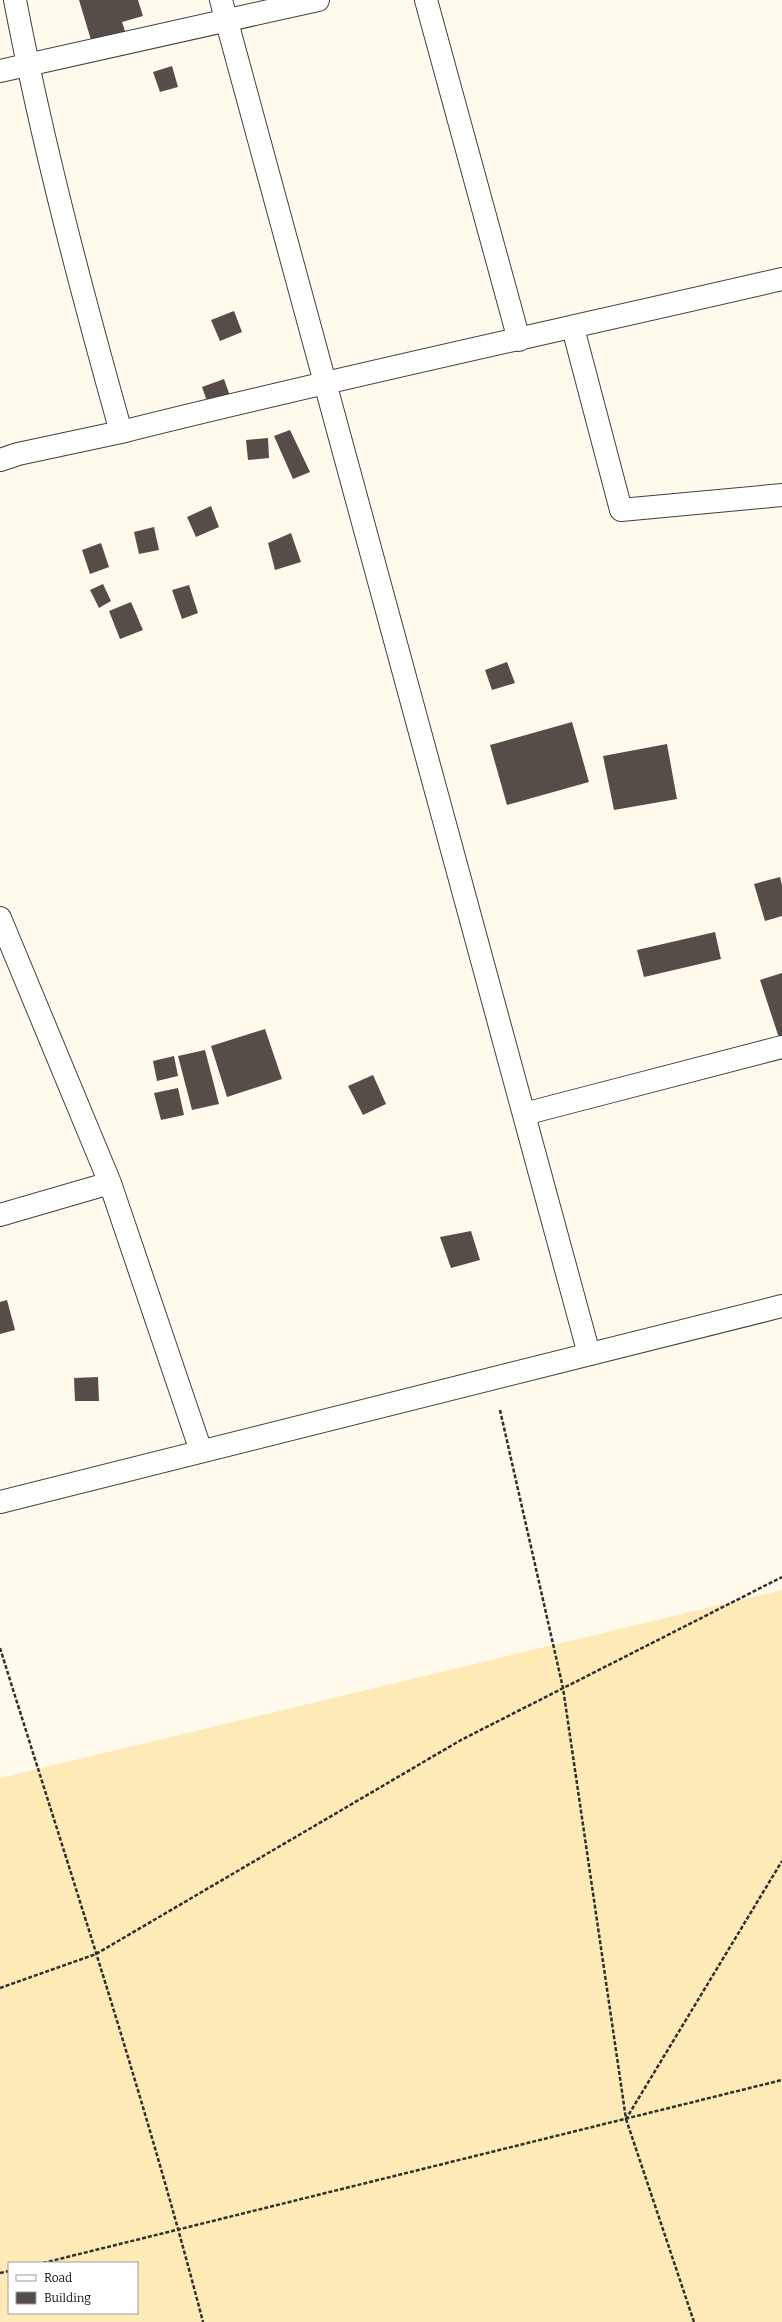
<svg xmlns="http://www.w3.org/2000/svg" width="782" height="2322" viewBox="0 0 782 2322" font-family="Bitter,serif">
	<rect width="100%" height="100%" fill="#fffaec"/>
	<path fill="#feeab6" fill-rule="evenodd" d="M 782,1590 L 782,2322 L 0,2322 L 0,1778 ZM 9,2263 L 137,2263 L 137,2313 L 9,2313 Z"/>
	<path fill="#564d48" d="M 79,0 L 138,0 L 143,16 L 122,22 L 128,40 L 94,50 Z
		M 172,66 L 178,87 L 160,92 L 153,72 Z
		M 234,311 L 242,332 L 220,341 L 211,320 Z
		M 224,379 L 230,396 L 208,404 L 202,387 Z
		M 290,430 L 310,472 L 293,479 L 274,436 Z
		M 268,438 L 269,458 L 248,460 L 246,440 Z
		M 211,506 L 219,527 L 196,537 L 187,517 Z
		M 154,527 L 159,550 L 139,554 L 134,532 Z
		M 291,533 L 301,562 L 275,570 L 268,543 Z
		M 101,543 L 109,567 L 90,574 L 82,550 Z
		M 103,584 L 111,601 L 99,608 L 90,590 Z
		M 189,585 L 198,613 L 182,619 L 172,590 Z
		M 131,602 L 143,630 L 120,639 L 109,611 Z
		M 507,662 L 515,683 L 492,690 L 485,670 Z
		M 572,722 L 589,782 L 507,805 L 490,745 Z
		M 667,744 L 677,799 L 614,810 L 603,756 Z
		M 780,877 L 782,885 L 782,916 L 765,921 L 754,884 Z
		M 715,932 L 721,959 L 644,977 L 637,950 Z
		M 782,973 L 782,1037 L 779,1038 L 760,980 Z
		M 265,1029 L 282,1079 L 227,1097 L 211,1046 Z
		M 205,1050 L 219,1104 L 192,1110 L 178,1056 Z
		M 174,1056 L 178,1076 L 157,1081 L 153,1061 Z
		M 373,1075 L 386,1104 L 363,1115 L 348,1086 Z
		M 178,1088 L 184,1115 L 161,1120 L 154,1093 Z
		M 471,1231 L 480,1260 L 451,1268 L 440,1237 Z
		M 7,1300 L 15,1330 L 0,1334 L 0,1302 Z
		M 98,1377 L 99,1401 L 75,1401 L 74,1378 Z"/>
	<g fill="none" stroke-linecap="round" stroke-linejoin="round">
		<defs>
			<path id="minor" d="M 15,0 C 43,146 81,289 121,432 C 340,377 562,330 782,279
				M 221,0 L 589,1354
				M 426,0 L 519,340
				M 0,71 L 318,0
				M 573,328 L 621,510 L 782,495
				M 0,460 L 18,454 L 121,432
				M 0,918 L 110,1183
				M 524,1114 L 782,1047
				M 0,1215 L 110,1183 L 201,1451
				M 0,1502 L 782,1306"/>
		</defs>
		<use href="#minor" stroke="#404040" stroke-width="24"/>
		<path stroke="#2f2f2f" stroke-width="2.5" stroke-dasharray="4 2" stroke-linecap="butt" d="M 500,1410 L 563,1688 L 626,2119 L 782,1861
			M 0,1648 C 70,1872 144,2095 203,2322
			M 0,1988 L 96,1954 L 461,1740 L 782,1577
			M 626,2119 L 694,2322
			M 43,2263 L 782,2080
			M 0,2273 L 9,2271"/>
		<use href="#minor" stroke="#fff" stroke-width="22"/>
	</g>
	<rect x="8" y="2262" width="130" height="52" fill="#ffffff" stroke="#9e9e9e"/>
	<rect x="16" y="2275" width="20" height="6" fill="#ffffff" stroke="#9e9e9e"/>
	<text x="44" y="2282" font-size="12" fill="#0d0d0d">Road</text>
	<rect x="16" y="2292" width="20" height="12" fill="#564d48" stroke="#9e9e9e"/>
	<text x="44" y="2302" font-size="12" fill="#0d0d0d">Building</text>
</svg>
